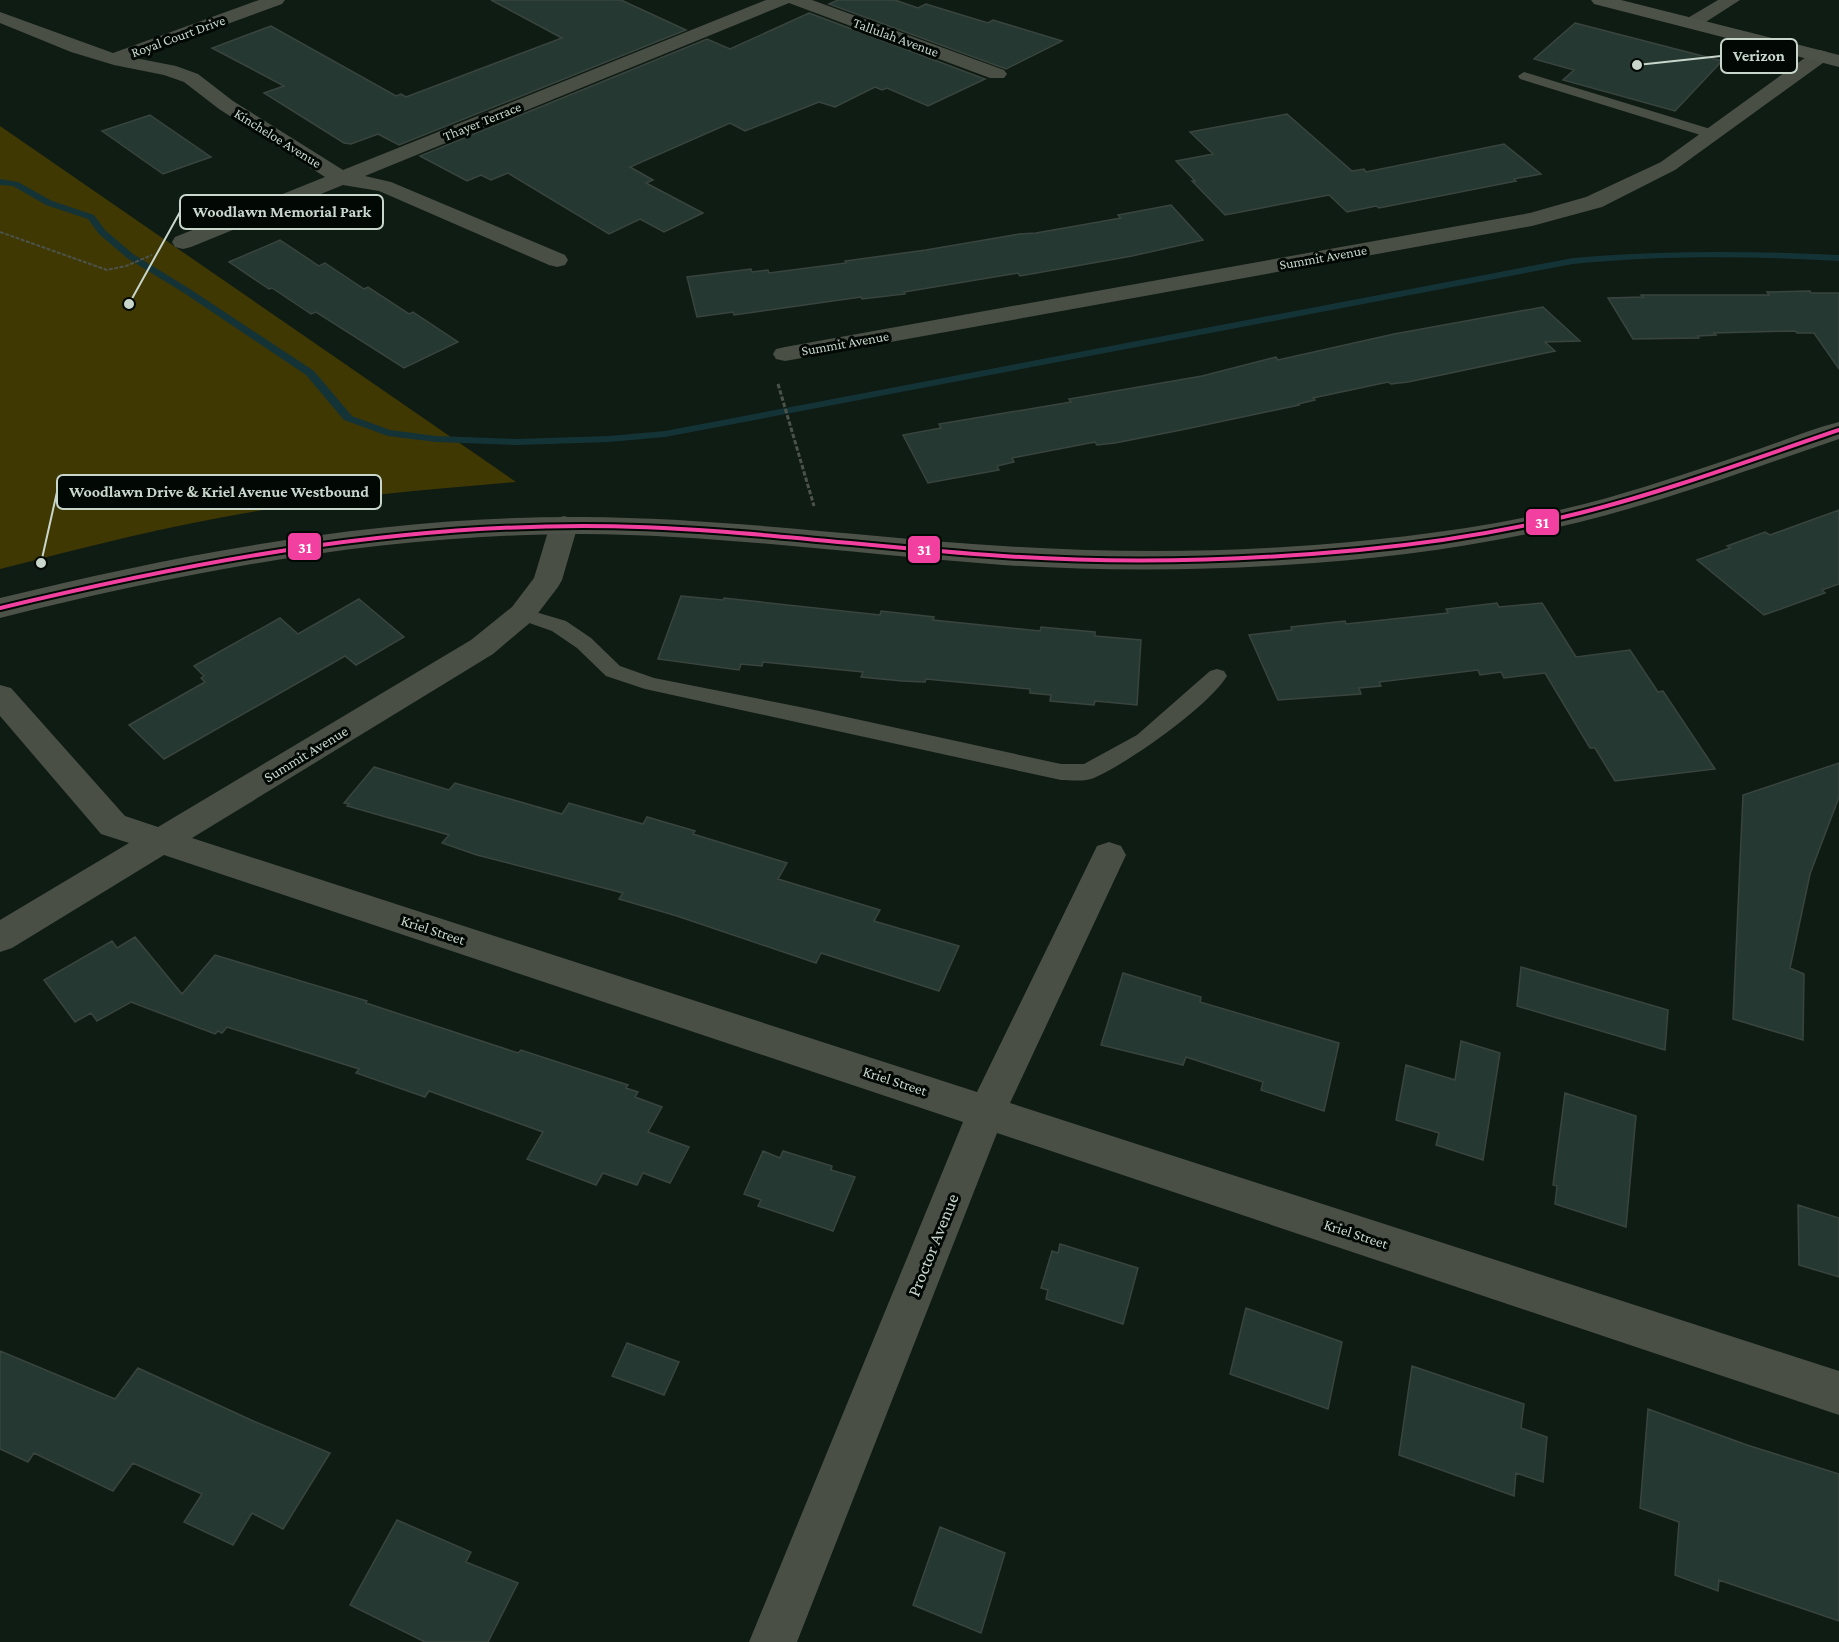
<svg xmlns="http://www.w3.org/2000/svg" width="1839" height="1642" viewBox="0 0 1839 1642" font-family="'Crimson Pro',serif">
	<rect width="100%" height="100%" fill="#0f1c14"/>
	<path fill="#403803" d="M 0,126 L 516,482 C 445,488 373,494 303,504 C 200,518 100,543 0,569 Z"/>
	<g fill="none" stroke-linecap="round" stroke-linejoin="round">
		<path fill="#143337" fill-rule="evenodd" d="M 0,179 L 18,182 L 52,201 L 94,215 L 105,230 L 133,254 L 190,289 L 314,371 L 352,416 L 390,430 L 436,436 L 517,439 L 609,436 L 665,431 L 1573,258 C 1662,250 1750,251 1839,255 L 1839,261 C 1750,256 1662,255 1573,264 L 665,437 L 609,442 L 517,445 L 436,442 L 388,436 L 344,420 L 306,375 L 184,293 L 127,258 L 99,234 L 88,219 L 46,205 L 13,186 L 0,185 Z"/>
	</g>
	<path fill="#263832" stroke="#39443f" stroke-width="1.5" d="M 491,0 L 621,0 L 686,30 L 399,145 L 378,134 L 351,144 L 344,143 L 264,93 L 284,86 L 212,48 L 271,26 L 396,96 L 401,94 L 406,97 L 562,38 Z
		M 838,0 L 895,0 L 918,8 L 926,4 L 988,23 L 993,20 L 1062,41 L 1006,69 L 829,4 Z
		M 809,13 L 985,79 L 928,106 L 887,88 L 882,90 L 875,87 L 835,107 L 819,102 L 745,131 L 730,123 L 630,167 L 653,180 L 646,183 L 703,213 L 664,232 L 640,219 L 609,234 L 508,173 L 491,180 L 481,175 L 467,181 L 420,156 L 707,39 L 730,49 Z
		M 1575,23 L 1722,61 L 1675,111 L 1563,80 L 1574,70 L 1534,59 Z
		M 1287,114 L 1352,171 L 1364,169 L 1366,172 L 1504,144 L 1541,174 L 1514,179 L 1516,181 L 1379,208 L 1376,206 L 1347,212 L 1329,195 L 1225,215 L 1192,181 L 1195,181 L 1176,161 L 1213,154 L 1190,132 Z
		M 150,115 L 211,157 L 163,174 L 102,131 Z
		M 1171,205 L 1203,240 L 1132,256 L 1020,276 L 1018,273 L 904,292 L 905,294 L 862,299 L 861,297 L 734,315 L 733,312 L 697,317 L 687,277 L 751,269 L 752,272 L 768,270 L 769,273 L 846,263 L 845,261 L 926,250 L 1019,234 L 1036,233 L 1121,218 L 1118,215 Z
		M 280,240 L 319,266 L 325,263 L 364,289 L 368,287 L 409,314 L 413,312 L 458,342 L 404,368 L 316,312 L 311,314 L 272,288 L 269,289 L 229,262 Z
		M 1810,291 L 1811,293 L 1839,293 L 1839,369 L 1814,333 L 1797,333 L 1795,331 L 1714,333 L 1716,335 L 1698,336 L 1699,338 L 1633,339 L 1608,298 L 1643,297 L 1641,295 L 1769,295 L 1767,292 Z
		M 1543,307 L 1580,341 L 1545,342 L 1555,351 L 1408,382 L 1391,384 L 1388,382 L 1313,398 L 1315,400 L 1298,404 L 1299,405 L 1181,430 L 1115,443 L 1097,445 L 1095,442 L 1012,458 L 1014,462 L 997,466 L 999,470 L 928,483 L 903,435 L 941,428 L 939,424 L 1071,402 L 1069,399 L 1202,376 L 1276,357 L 1278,360 L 1394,334 Z
		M 1839,510 L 1839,584 L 1822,590 L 1825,593 L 1764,615 L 1697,560 L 1730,548 L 1727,546 L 1765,532 L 1770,535 Z
		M 681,596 L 723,600 L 724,598 L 880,615 L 881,611 L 934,617 L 933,620 L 1040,631 L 1041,627 L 1095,632 L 1095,636 L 1141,640 L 1137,705 L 1095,701 L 1094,705 L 1050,701 L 1051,695 L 1030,693 L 1030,689 L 926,679 L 925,682 L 902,681 L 861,677 L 863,672 L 763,662 L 762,666 L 741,664 L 739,670 L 658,659 Z
		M 359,599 L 404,637 L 356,665 L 345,656 L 164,759 L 129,725 L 205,682 L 201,678 L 204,676 L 194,666 L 280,618 L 298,634 Z
		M 1497,603 L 1499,607 L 1542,603 L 1576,657 L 1630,650 L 1658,692 L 1663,691 L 1715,769 L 1615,781 L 1595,748 L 1590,748 L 1545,673 L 1504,678 L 1501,672 L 1480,675 L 1478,670 L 1379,682 L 1381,686 L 1359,688 L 1361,694 L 1278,700 L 1249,635 L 1292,630 L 1291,627 L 1345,621 L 1346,624 L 1448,613 L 1446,609 Z
		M 1839,763 L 1839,797 L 1810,874 L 1790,968 L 1804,974 L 1803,1040 L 1733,1019 L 1743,795 Z
		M 374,767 L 449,790 L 455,783 L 562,814 L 569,803 L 643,824 L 647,817 L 695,831 L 693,834 L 787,863 L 778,879 L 880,910 L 874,921 L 959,946 L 939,991 L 821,953 L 816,963 L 677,916 L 619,899 L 623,893 L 477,855 L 442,843 L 449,835 L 347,806 L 349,804 L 344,803 Z
		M 135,937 L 182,994 L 215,955 L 367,1001 L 366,1003 L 518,1053 L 521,1050 L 628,1085 L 626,1088 L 638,1092 L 635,1097 L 662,1107 L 648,1132 L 689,1147 L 670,1183 L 643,1173 L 637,1185 L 603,1173 L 596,1185 L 527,1159 L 543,1132 L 429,1091 L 425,1097 L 356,1073 L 359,1069 L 227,1027 L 222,1033 L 218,1031 L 215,1034 L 131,1002 L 97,1021 L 91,1013 L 75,1022 L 44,980 L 112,941 L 117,948 Z
		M 1521,967 L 1668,1010 L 1665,1050 L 1517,1006 Z
		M 1123,973 L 1201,997 L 1200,1002 L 1339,1043 L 1324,1111 L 1261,1090 L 1263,1082 L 1186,1057 L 1183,1065 L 1101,1045 Z
		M 1461,1041 L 1500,1053 L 1483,1160 L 1436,1145 L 1439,1133 L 1396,1120 L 1406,1065 L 1455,1080 Z
		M 1565,1093 L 1636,1116 L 1626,1227 L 1555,1204 L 1557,1186 L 1553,1185 Z
		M 763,1151 L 780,1158 L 783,1151 L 832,1166 L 831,1170 L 855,1177 L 833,1231 L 758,1206 L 761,1200 L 744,1194 Z
		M 1798,1205 L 1839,1218 L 1839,1277 L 1799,1265 Z
		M 1060,1244 L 1138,1268 L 1123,1324 L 1046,1299 L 1048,1290 L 1041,1288 L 1052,1251 L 1058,1253 Z
		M 1246,1308 L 1342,1342 L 1328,1409 L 1230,1374 Z
		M 627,1343 L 679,1362 L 664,1395 L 612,1376 Z
		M 0,1351 L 115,1399 L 138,1368 L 251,1420 L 330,1453 L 283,1529 L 252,1513 L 233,1545 L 184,1522 L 202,1494 L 133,1463 L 113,1491 L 34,1453 L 28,1462 L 0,1449 Z
		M 1412,1366 L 1524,1404 L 1521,1428 L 1547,1437 L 1543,1482 L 1516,1473 L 1514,1496 L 1399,1455 Z
		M 1648,1409 L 1747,1445 L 1839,1474 L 1839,1621 L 1719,1580 L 1718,1591 L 1675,1575 L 1679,1522 L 1640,1508 Z
		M 397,1520 L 471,1552 L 466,1562 L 518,1583 L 488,1642 L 425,1642 L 350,1605 Z
		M 940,1527 L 1005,1553 L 981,1633 L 913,1605 Z"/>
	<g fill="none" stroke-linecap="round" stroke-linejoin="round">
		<path stroke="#4b524a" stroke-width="2" stroke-dasharray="4 1.5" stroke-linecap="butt" d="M 0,232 L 107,270 L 126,266 L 152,255"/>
		<path stroke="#4b524a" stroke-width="3" stroke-dasharray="4.5 2" stroke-linecap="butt" d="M 778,384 L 814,506"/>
		<path fill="#4a4f46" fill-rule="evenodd" d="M 1524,72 L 1717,131 L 1718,134 L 1717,137 L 1707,137 L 1520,79 L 1518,76 Z
			M 522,608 L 566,621 L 591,638 L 620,666 L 654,678 L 810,709 L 1061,764 L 1084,764 L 1137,735 L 1210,671 L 1217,669 L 1224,671 L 1227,676 C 1208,707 1128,763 1094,778 C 1084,782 1071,780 1061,780 L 645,689 L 606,676 L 577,648 L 552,631 L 515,618 L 513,614 L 515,610 Z"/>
		<path fill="#4a4f46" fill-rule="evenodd" d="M 259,0 L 285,0 L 282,4 L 135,58 L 176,66 L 198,74 L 233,101 L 343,170 L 766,0 L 812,0 L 1004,70 L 1007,74 L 1004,78 L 990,78 L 789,3 L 365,176 L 391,182 L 565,255 L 568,260 L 565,265 L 557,267 L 549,265 L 379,191 L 343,185 L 191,247 L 183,249 L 175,247 L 172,242 L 175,237 L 325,177 L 219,109 L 184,82 L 164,75 L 114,65 L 71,52 L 0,23 L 0,12 L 113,53 Z
			M 1718,0 L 1740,0 L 1698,27 L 1686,27 L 1683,23 L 1686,19 Z
			M 1820,50 L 1827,52 L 1829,56 L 1827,60 L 1675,170 L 1602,207 L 1532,226 L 785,361 L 776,359 L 773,354 L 776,349 L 785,347 L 1530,213 L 1586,197 L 1661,162 L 1813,52 Z
			M 564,516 L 574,519 L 578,525 L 562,580 L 558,587 L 532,621 L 493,654 L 192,838 L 977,1092 L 1097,846 L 1109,842 L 1121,846 L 1126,855 L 1010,1103 L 1839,1371 L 1839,1415 L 997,1133 L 797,1642 L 749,1642 L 963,1122 L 164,855 L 12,948 L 0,952 L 0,920 L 129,843 L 101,834 L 0,716 L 0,685 L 11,688 L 125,816 L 158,827 L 471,640 L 512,607 L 534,578 L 550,525 L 554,519 Z"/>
		<path fill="#4d5248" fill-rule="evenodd" d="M 1591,0 L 1621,0 L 1839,55 L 1839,67 L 1594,4 Z
			M 1839,422 L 1839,439 C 1753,468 1668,500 1580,522 C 1483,546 1384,559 1284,565 C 1190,571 1097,571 1003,565 C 863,555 724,535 583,534 C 385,534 191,570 0,618 L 0,598 C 191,551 385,516 583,517 C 724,518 863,537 1003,546 C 1097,552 1190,553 1284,547 C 1393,540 1502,527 1607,498 C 1659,483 1709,466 1759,449 C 1785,440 1812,429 1839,422 Z"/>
		<defs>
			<path id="bus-1" d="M 0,608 C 192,562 385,526 583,526 C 724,526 863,547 1003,556 C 1122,564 1241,561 1359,550 C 1434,543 1508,531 1580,513 C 1668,491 1753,459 1839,430"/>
		</defs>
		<use href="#bus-1" stroke="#020804" stroke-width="8"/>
		<use href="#bus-1" stroke="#f240a1" stroke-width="4"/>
	</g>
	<g text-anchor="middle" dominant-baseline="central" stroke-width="6" stroke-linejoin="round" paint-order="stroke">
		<g font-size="14" fill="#c8d6cc" stroke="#020804">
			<text transform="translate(178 36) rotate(-20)">Royal Court Drive</text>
			<text transform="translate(896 37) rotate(20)">Tallulah Avenue</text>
			<text transform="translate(482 121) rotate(-22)">Thayer Terrace</text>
			<text transform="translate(278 138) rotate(32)">Kincheloe Avenue</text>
			<text transform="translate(1323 257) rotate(-10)">Summit Avenue</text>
			<text transform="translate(845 343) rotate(-10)">Summit Avenue</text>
		</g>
		<g font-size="15" fill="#c8d6cc" stroke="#020804">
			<text transform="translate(306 754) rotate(-31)">Summit Avenue</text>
			<text transform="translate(433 930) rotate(18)">Kriel Street</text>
			<text transform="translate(895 1081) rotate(18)">Kriel Street</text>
			<text transform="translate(1356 1234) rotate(18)">Kriel Street</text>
		</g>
		<g font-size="18" fill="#c8d6cc" stroke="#020804">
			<text transform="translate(933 1245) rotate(-68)">Proctor Avenue</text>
		</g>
	</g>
	<path fill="none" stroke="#c8d6cc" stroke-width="2" d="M1637 65L1721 56M129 304L180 212M41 563L57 492"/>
	<g fill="#c8d6cc" stroke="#020804" stroke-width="2">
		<circle cx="1637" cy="65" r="6"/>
		<circle cx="129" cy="304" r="6"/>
		<circle cx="41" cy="563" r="6"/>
	</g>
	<g fill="#020804" stroke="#c8d6cc" stroke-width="2">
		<rect x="1721" y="39" width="76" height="34" rx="6"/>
		<rect x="180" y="195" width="203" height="34" rx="6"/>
		<rect x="57" y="475" width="324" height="34" rx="6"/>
	</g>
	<g font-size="16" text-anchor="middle" font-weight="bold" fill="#c8d6cc">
		<text x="1759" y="61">Verizon</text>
		<text x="282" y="217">Woodlawn Memorial Park</text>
		<text x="219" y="497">Woodlawn Drive &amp; Kriel Avenue Westbound</text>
	</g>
	<g stroke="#020804" stroke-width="2">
		<rect x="1525" y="508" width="35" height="28" rx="6" fill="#f240a1"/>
		<rect x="287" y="532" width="35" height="29" rx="6" fill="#f240a1"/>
		<rect x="907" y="535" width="34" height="29" rx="6" fill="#f240a1"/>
	</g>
	<g font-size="16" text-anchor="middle" font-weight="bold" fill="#fff">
		<text x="1542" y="528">31</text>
		<text x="305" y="553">31</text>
		<text x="924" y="555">31</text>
	</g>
</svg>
